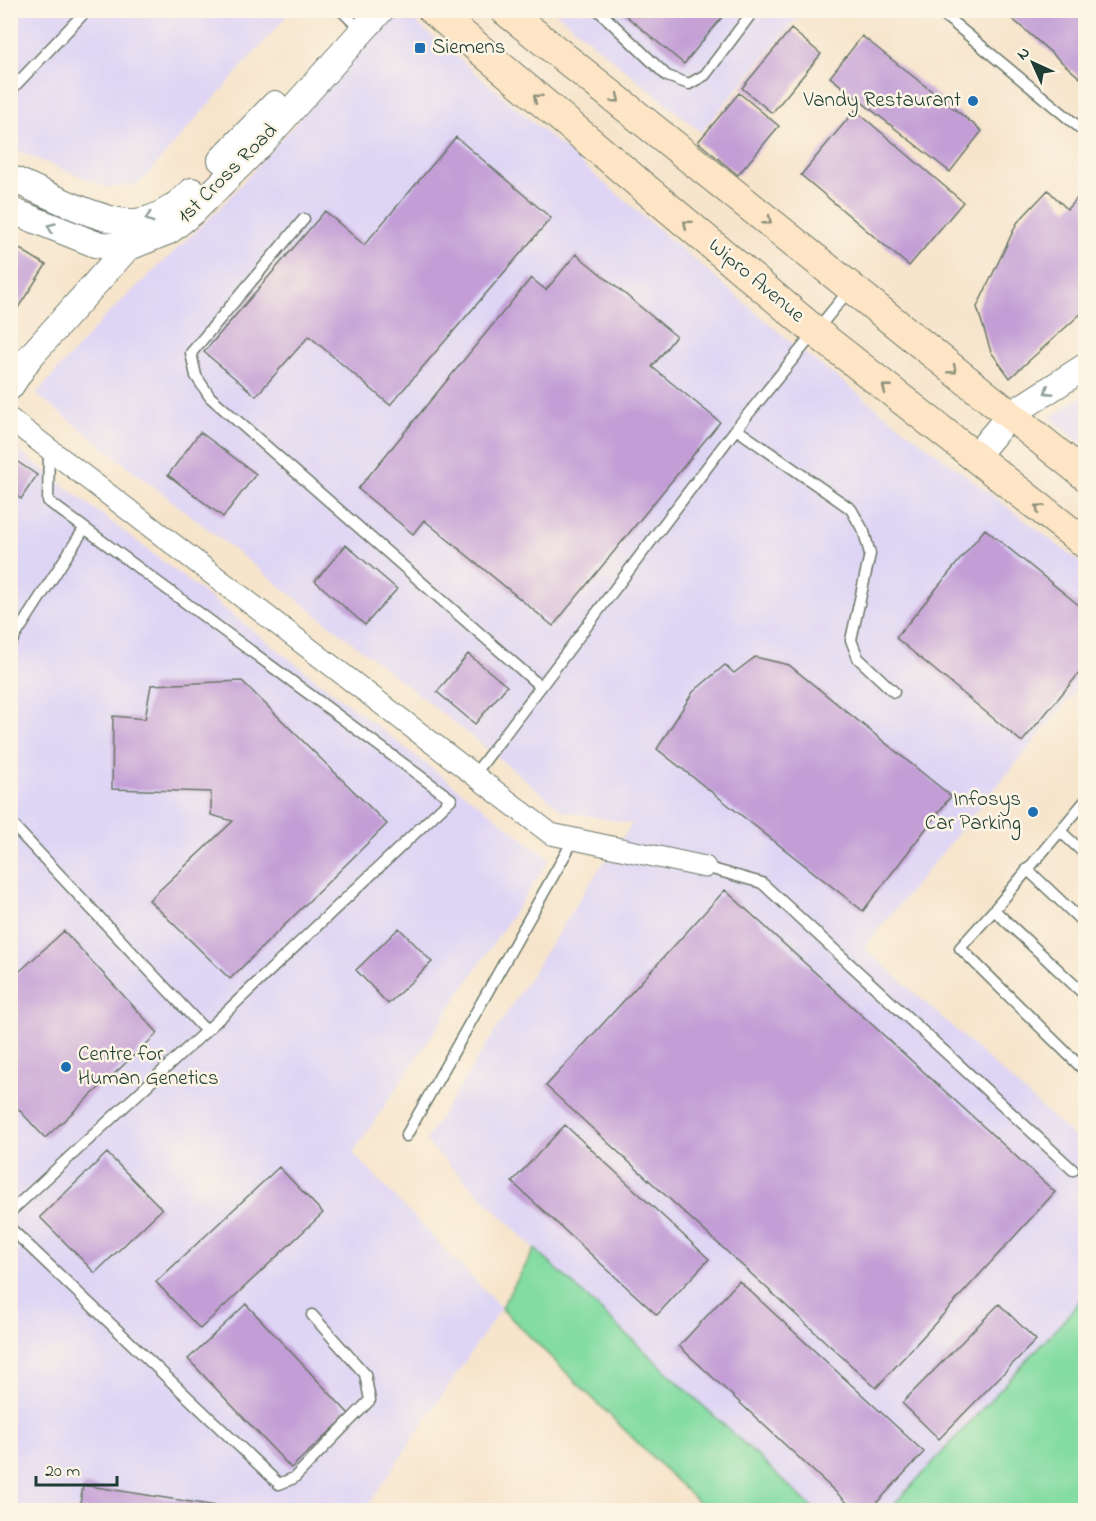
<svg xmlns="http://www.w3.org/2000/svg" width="1096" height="1521" viewBox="0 0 1096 1521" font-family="'Indie Flower',sans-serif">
	<rect width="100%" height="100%" fill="#fcf5e5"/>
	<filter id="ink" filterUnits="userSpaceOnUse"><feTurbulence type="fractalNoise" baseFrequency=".0167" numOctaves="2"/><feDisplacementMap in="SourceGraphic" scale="12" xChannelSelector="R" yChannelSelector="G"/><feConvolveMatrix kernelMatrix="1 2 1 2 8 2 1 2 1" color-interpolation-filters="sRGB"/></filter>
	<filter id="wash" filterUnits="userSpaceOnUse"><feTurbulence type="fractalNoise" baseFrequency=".008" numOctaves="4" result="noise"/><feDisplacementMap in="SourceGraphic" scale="24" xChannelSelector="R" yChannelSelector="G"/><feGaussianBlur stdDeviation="1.35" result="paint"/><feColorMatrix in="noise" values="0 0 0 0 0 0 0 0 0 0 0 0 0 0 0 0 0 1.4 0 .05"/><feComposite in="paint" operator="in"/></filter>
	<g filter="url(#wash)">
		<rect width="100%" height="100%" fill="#f6e4cb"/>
		<path fill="#ded5f5" d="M 10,11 L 291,11 L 139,184 L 108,188 L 11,148 Z
			M 395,11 L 405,13 L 794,345 L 1085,566 L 1085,680 L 864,947 L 1085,1147 L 1085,1293 L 1066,1318 L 889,1510 L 815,1510 L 535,1249 L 425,1141 L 597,872 L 632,824 L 563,811 L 479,742 L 36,394 L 104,318 L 221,207 Z
			M 554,11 L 803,11 L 701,132 Z
			M 1085,395 L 1085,447 L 1050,417 Z
			M 10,444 L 550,859 L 353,1153 L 501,1308 L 365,1510 L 11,1510 Z"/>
		<path fill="#83dca2" stroke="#518c6b" stroke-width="1.5" d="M 535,1249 L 815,1510 L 706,1510 L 501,1308 Z
			M 1085,1293 L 1085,1510 L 889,1510 L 1066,1318 Z"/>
		<g id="blocks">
			<path fill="#c39ed6" d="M 619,10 L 728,10 L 684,64 Z
				M 1002,10 L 1086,10 L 1086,83 Z
				M 791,29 L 821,54 L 772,113 L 742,88 Z
				M 862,36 L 982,131 L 950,172 L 830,77 Z
				M 739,93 L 779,126 L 738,175 L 698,142 Z
				M 855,110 L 963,202 L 909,266 L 801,175 Z
				M 456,137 L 551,218 L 390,405 L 309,336 L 256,396 L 204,352 L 325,211 L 364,245 Z
				M 1086,189 L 1086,309 L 1010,378 L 991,352 L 977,307 L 1017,223 L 1048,190 L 1067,209 Z
				M 10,243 L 46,265 L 10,320 Z
				M 576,254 L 676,336 L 652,367 L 720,422 L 553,626 L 424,520 L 413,534 L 358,489 L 531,278 L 546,290 Z
				M 200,432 L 256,474 L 223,517 L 168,475 Z
				M 15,460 L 37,475 L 21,499 L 10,491 L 10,467 Z
				M 985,529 L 1086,611 L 1086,665 L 1022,742 L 896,638 Z
				M 346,545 L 397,589 L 365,625 L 315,581 Z
				M 468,654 L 507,686 L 475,724 L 437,692 Z
				M 755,657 L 789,665 L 951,796 L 863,911 L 657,749 L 693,692 L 725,665 L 734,673 Z
				M 242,681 L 387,824 L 230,979 L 149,900 L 233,821 L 211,815 L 211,792 L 112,789 L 113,716 L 145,719 L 151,685 Z
				M 725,890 L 1055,1192 L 876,1388 L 546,1086 Z
				M 399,928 L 432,962 L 388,1004 L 356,970 Z
				M 64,931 L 158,1033 L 45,1138 L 10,1100 L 10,980 Z
				M 565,1125 L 709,1259 L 657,1315 L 512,1182 Z
				M 107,1153 L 162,1209 L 95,1273 L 40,1217 Z
				M 279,1167 L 323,1213 L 200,1329 L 156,1282 Z
				M 739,1281 L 924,1452 L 870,1510 L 855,1510 L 679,1346 Z
				M 246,1304 L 349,1414 L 291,1468 L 188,1359 Z
				M 999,1304 L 1036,1340 L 939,1439 L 902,1403 Z
				M 83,1485 L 235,1509 L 235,1510 L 79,1510 Z"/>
		</g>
	</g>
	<g filter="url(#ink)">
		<use href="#blocks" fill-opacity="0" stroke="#6a7769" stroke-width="1.5"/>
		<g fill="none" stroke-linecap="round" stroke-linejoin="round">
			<defs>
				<path id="service" d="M 341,10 L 351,20
					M 598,10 L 667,76 L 689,84 L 705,75 L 754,10
					M 938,10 L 1086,133
					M 10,91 L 87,10
					M 304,219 L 191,353 L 196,376 L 210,397 L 541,687
					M 736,429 L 851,509 L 864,532 L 870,554 L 851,640 L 858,658 L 894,692
					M 10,644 L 84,529
					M 474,775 L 736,429 L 850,289
					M 10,822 L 206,1031
					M 1060,831 L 1086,855
					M 705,867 L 762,883 L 1073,1170
					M 1027,869 L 1086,925
					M 994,910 L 1086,996
					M 1085,1071 L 960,948 L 994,910 L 1086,800
					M 406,1136 L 574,839
					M 10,1212 L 206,1031 L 451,799 L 48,501 L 49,448
					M 10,1228 L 279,1484 L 294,1478 L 370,1400 L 365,1374 L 312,1315"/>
				<path id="minor" d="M 10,419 L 551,834 L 705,867"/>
				<path id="tertiary" d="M 221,160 L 275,104
					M 10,178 C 42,191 104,225 136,222 C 157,220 178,205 192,191
					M 10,210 L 95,244 L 127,248
					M 10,387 L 29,358 L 127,248 L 169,231 L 193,212 L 260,145 L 381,10
					M 974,458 L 1010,415 L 1086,366"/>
				<path id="secondary" d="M 433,10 L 816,332 L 1086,544
					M 505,10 L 1086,476"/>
			</defs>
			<use href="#service" stroke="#6a7769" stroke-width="13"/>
			<use href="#minor" stroke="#6a7769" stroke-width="23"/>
			<use href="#tertiary" stroke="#6a7769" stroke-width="28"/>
			<use href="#secondary" stroke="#6a7769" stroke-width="32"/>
			<use href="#service" stroke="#fff" stroke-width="10"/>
			<use href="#minor" stroke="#fff" stroke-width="21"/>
			<use href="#tertiary" stroke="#fff" stroke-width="26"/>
			<use href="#secondary" stroke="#fde5c5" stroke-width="30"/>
		</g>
		<defs><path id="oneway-chevron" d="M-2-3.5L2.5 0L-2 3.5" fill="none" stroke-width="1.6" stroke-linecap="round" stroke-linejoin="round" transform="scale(1.5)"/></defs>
		<g stroke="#8e917c">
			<use href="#oneway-chevron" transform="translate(537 98) rotate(-140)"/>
			<use href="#oneway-chevron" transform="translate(616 99) rotate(39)"/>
			<use href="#oneway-chevron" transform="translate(768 221) rotate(39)"/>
			<use href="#oneway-chevron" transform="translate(687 224) rotate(-140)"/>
			<use href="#oneway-chevron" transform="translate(953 370) rotate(39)"/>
			<use href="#oneway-chevron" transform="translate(886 388) rotate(-141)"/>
			<use href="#oneway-chevron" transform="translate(1039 508) rotate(-142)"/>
		</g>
		<g stroke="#8f9e9a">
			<use href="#oneway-chevron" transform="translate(149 218) rotate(163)"/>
			<use href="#oneway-chevron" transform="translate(51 227) rotate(-157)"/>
			<use href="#oneway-chevron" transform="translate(1048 391) rotate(147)"/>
		</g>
	</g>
	<g fill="#1f6fb2" stroke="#fcf5e5" stroke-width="2">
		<rect x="414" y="42" width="12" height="12" rx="3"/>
		<circle cx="973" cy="101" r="6"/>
		<circle cx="1033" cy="812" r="6"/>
		<circle cx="66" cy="1067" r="6"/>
	</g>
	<g text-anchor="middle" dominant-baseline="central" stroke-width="5" stroke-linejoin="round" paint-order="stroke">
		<g font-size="21" fill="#1f3d34" stroke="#fcf5e5" text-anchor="start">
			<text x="432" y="48">Siemens</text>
			<text x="961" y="101" text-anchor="end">Vandy Restaurant</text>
			<text x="1021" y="800" text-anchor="end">Infosys<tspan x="1021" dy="24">Car Parking</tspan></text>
			<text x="78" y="1055">Centre for<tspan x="78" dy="24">Human Genetics</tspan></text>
		</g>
		<g font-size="21" fill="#1f3d34" stroke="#fcf5e5">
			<text transform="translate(228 174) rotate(-45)">1st Cross Road</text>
			<text transform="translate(756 281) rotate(40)">Wipro Avenue</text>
		</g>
	</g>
	<rect width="1096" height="1521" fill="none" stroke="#fcf5e5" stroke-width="36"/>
	<g transform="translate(1033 63) rotate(315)" stroke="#fcf5e5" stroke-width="4.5" paint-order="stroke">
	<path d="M0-4.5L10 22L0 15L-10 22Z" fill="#1f3d34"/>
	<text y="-9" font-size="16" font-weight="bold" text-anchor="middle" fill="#1f3d34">N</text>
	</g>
	<path d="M36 1476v9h81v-9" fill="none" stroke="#1f3d34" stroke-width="3"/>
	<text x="45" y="1476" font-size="18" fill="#1f3d34" stroke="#fcf5e5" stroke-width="4.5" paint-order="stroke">20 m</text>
</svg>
